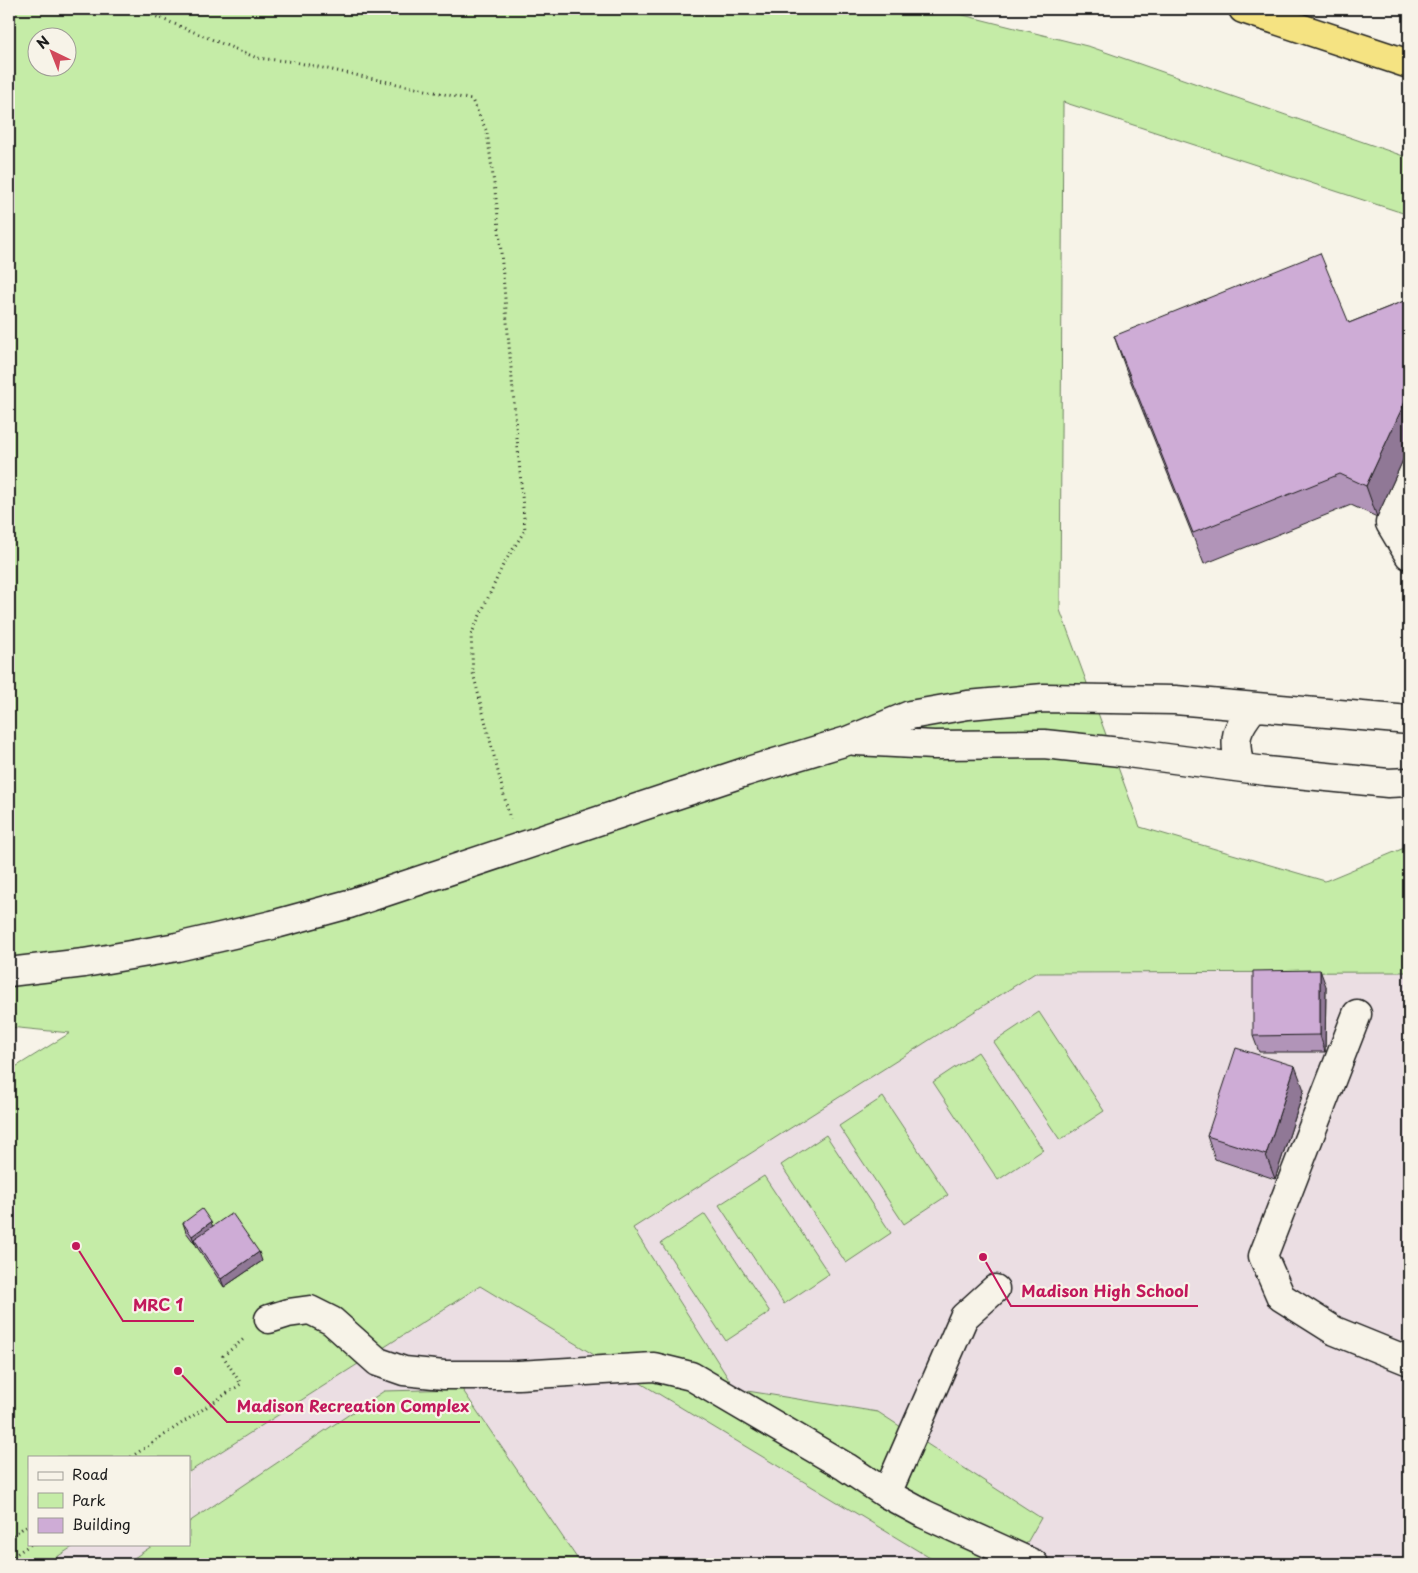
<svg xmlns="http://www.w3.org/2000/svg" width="1418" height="1573" viewBox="0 0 1418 1573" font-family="'Playpen Sans',sans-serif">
	<rect width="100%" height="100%" fill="#f7f3e8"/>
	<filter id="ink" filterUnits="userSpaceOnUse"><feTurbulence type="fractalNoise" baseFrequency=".02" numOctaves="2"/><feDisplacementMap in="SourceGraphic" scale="10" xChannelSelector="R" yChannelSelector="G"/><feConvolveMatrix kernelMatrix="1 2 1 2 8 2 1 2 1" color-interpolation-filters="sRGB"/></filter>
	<g filter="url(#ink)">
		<path fill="#ebdee3" d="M 1409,972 L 1409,1564 L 46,1564 L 77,1544 L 189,1544 L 189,1472 L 480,1285 L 632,1228 L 1035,973 Z"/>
		<path fill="#c5eca7" stroke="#708462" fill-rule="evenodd" d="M 9,9 L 939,9 L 1091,47 L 1409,158 L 1409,215 L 1063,102 L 1060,610 L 1140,827 L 1325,881 L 1409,846 L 1409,972 L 1035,973 L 633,1228 L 735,1389 L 878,1412 L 1041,1518 L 1015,1564 L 940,1564 L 480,1286 L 189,1472 L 189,1457 L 29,1457 L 29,1544 L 77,1544 L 46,1564 L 9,1564 L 9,1071 L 70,1033 L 9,1027 ZM 38,38 L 68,38 L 68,68 L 38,68 Z
			M 1039,1012 L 1104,1111 L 1060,1140 L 994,1042 Z
			M 978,1052 L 1043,1150 L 998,1180 L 933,1082 Z
			M 883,1097 L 948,1195 L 904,1224 L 839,1126 Z
			M 826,1135 L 891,1233 L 846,1263 L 781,1165 Z
			M 764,1176 L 829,1274 L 784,1304 L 719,1205 Z
			M 705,1214 L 770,1312 L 726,1341 L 661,1243 Z
			M 462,1389 L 581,1564 L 125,1564 L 155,1544 L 189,1544 L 189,1522 L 384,1391 Z"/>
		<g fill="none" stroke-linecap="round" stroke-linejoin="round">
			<defs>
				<path id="minor" d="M 1409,475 L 1401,483 L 1390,523 L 1409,555
					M 856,741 L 934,745 L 1044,744 L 1120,752 L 1266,771 L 1388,783 L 1409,782
					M 1240,767 C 1233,738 1235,730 1254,707
					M 9,972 L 84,963 L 177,947 L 272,925 L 349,904 L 745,772 L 847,741 L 910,715 L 968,705 L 1044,698 L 1175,700 L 1409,720
					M 1357,1014 L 1263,1256 L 1281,1297 L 1335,1331 L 1409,1361
					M 995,1289 L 964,1317 L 892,1482 L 885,1493 L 924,1514 L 1034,1564
					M 269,1319 L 288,1313 L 310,1310 L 332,1321 L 378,1362 L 404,1371 L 444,1375 L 518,1375 L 654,1367 L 691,1376 L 846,1467 L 885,1493"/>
				<path id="highway" d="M 1243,9 L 1409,64"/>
			</defs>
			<use href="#minor" stroke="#1c1c1c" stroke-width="31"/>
			<use href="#highway" stroke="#1c1c1c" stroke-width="31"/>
			<path stroke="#1c1c1c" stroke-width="3" stroke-dasharray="1 4" stroke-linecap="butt" d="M 138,9 L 257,58 L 295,62 L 472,100 L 487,132 L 497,206 L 525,530 L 503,565 L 471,635 L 473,673 L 510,819
				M 131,1457 L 241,1384 L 223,1356 L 245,1338
				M 9,1538 L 29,1524
				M 9,1559 L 31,1544"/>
			<use href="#minor" stroke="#f7f3e8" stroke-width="28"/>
			<use href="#highway" stroke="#f5e382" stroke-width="28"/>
		</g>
		<path fill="#b194b8" stroke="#1c1c1c" d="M 1409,299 L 1409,447 L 1377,517 L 1351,505 L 1204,564 L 1125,367 L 1114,336 L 1349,323 Z
			M 1326,986 L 1325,1052 L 1259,1052 L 1253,1036 Z
			M 1304,1090 L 1275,1179 L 1215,1159 L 1207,1136 Z
			M 183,1223 L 213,1226 L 262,1261 L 224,1287 L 197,1247 L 195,1243 L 195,1244 L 186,1232 Z"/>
		<path fill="#907896" stroke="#1c1c1c" d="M 1409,393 L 1409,447 L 1377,517 L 1366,486 Z
			M 1320,970 L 1326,986 L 1325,1052 L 1320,1035 Z
			M 1295,1066 L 1304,1090 L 1275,1179 L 1266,1155 Z
			M 211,1222 L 214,1230 L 194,1239 L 195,1243 L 195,1244 L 192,1236 Z
			M 259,1252 L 262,1261 L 224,1287 L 221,1279 Z"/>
		<path fill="#ceacd6" stroke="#1c1c1c" d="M 1320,253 L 1349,323 L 1409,299 L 1409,363 L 1408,363 L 1409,367 L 1409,393 L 1366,486 L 1340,474 L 1193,533 L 1114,336 Z
			M 1320,970 L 1320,1035 L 1253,1036 L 1253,971 Z
			M 1236,1048 L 1295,1066 L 1266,1155 L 1207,1136 Z
			M 202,1209 L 211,1222 L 192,1236 L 183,1223 Z
			M 232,1213 L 259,1252 L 221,1279 L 194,1239 Z"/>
	</g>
	<path fill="none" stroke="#c2185b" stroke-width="2" d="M983 1257L1011 1306H1198M76 1246L123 1321H194M178 1371L227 1422H480"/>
	<g fill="#c2185b" stroke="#f7f3e8" stroke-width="2">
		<circle cx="983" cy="1257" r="5"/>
		<circle cx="76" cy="1246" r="5"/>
		<circle cx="178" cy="1371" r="5"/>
	</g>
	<g font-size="16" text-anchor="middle" font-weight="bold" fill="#c2185b" stroke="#f7f3e8" stroke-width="4.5" stroke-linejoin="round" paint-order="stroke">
		<text x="1105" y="1297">Madison High School</text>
		<text x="158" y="1311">MRC 1</text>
		<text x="353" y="1412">Madison Recreation Complex</text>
	</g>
	<rect width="1418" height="1573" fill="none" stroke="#f7f3e8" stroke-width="30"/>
	<rect x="15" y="15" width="1388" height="1543" fill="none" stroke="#1c1c1c" stroke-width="2" filter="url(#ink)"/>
	<rect x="28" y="1456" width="162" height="90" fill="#f7f3e8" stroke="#9f9d96"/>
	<rect x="38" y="1472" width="25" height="8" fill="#f7f3e8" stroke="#9f9d96"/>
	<text x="72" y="1480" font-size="15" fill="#1c1c1c">Road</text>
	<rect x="38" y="1493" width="25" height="15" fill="#c5eca7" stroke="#9f9d96"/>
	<text x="72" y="1506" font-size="15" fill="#1c1c1c">Park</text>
	<rect x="38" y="1518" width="25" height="15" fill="#ceacd6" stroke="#9f9d96"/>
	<text x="72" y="1530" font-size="15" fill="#1c1c1c">Building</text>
	<g transform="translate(52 52) rotate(317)"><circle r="24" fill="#f7f3e8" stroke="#9f9d96"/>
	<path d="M0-4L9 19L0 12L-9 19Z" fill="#d1495b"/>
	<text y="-8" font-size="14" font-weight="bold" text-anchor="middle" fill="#1c1c1c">N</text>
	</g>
</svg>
